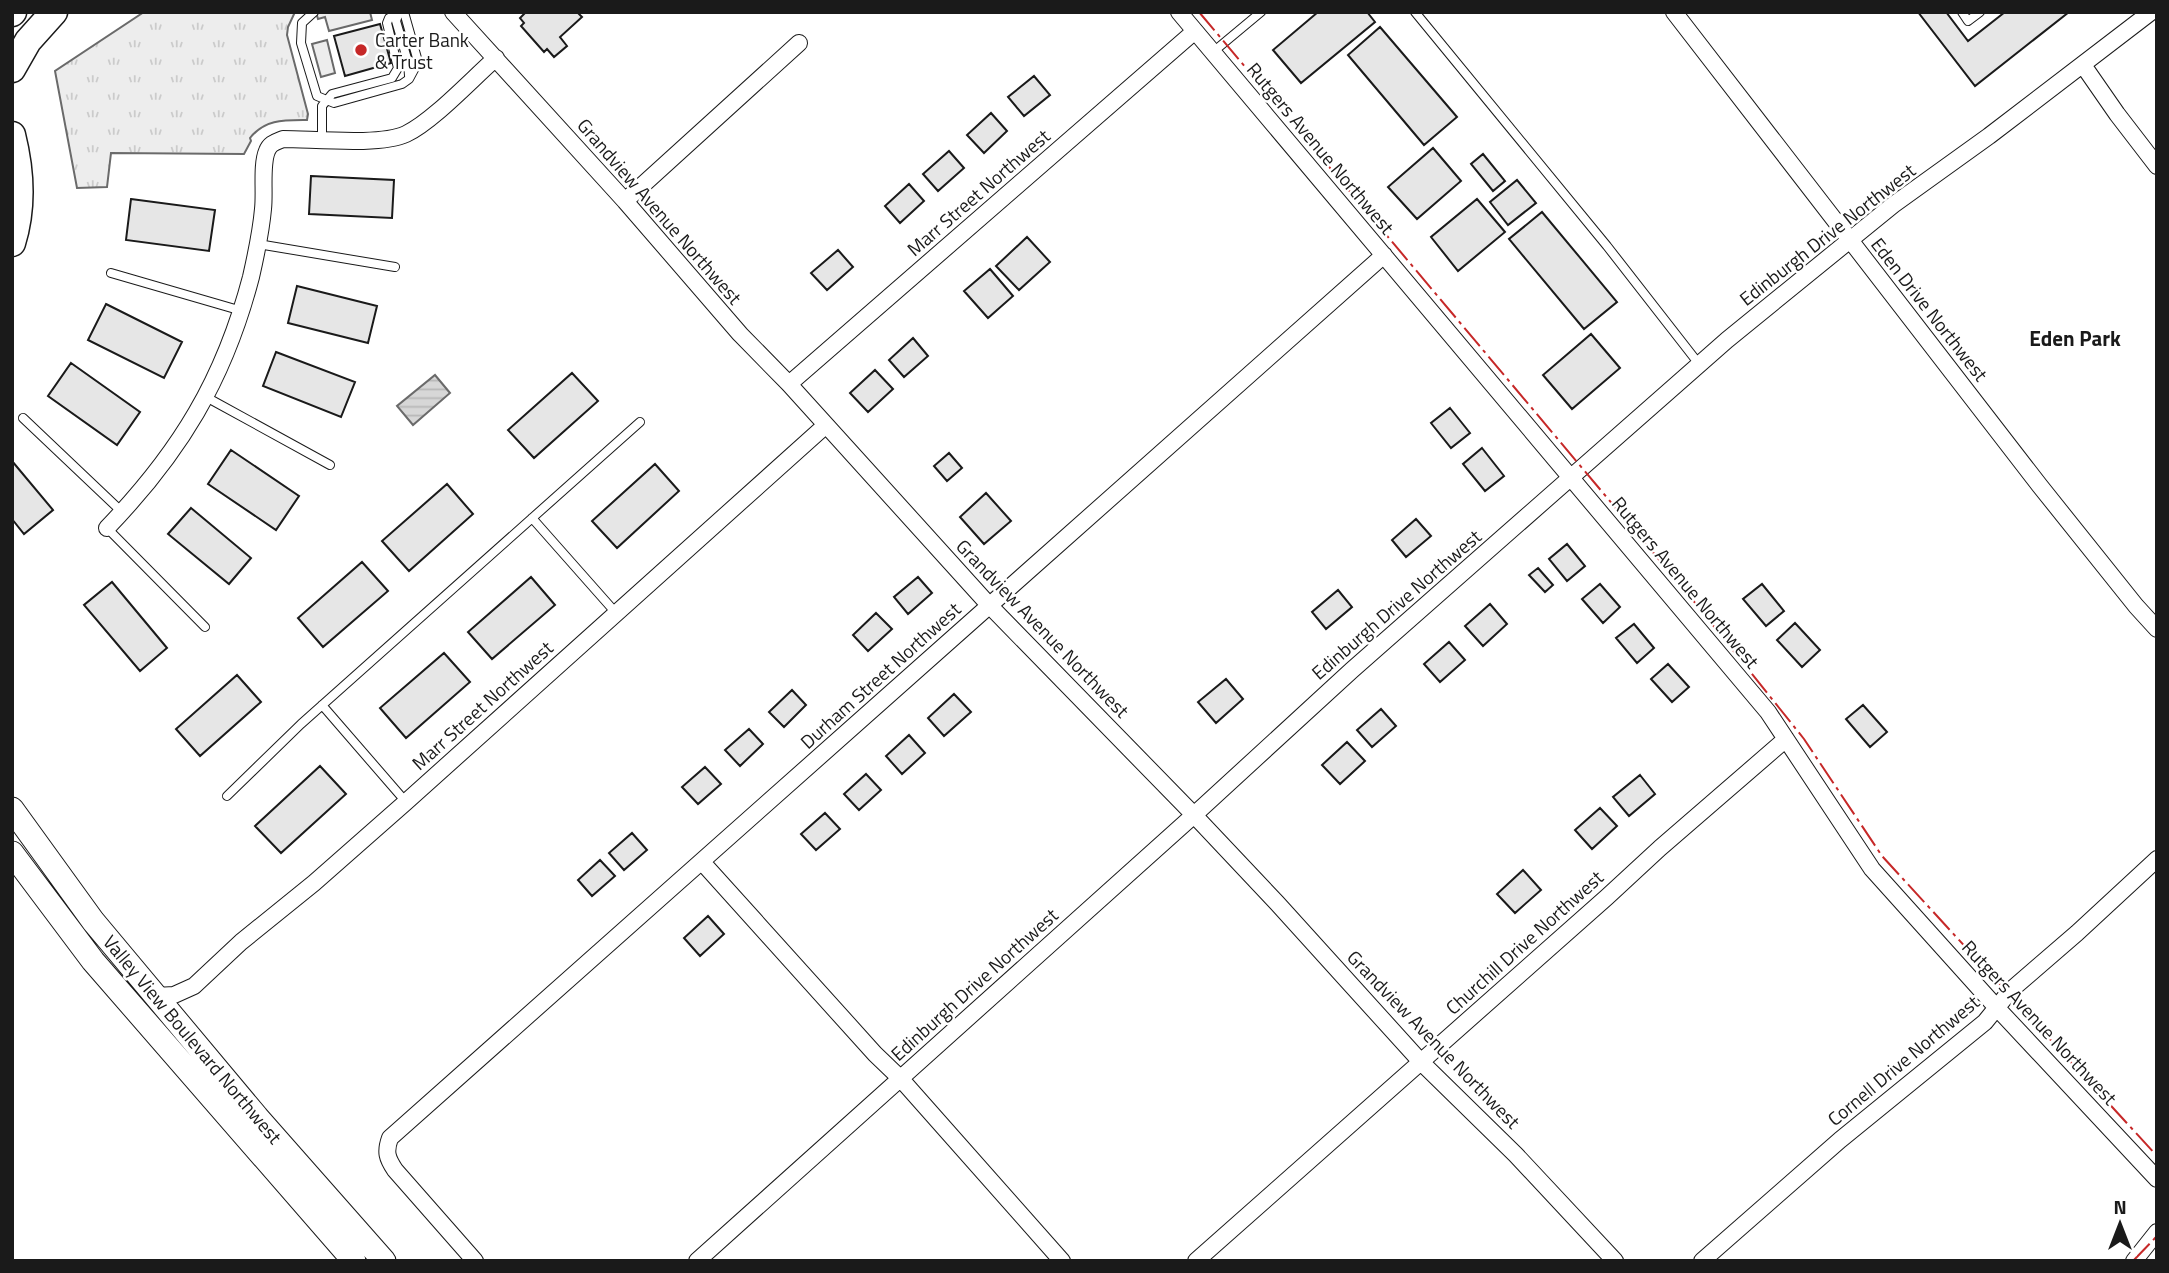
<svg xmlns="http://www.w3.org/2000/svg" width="2169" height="1273" viewBox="0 0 2169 1273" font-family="'Titillium Web',sans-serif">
	<defs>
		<pattern id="grass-tufts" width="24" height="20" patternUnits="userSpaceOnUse" patternTransform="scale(1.75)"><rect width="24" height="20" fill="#ededed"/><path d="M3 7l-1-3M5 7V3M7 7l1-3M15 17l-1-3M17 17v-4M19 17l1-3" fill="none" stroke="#cbcbcb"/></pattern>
		<pattern id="water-rules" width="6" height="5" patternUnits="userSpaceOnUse" patternTransform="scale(1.75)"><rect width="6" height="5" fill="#d7d7d7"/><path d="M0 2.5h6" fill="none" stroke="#b8b8b8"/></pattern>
	</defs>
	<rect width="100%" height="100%" fill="#fff"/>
	<path fill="url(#grass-tufts)" stroke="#6a6a6a" stroke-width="2" d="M 144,12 L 295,12 L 288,27 L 287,35 L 308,114 L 307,120 C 284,120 265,119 250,138 L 251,141 L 244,154 L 111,153 L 107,187 L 77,188 L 55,71 Z"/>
	<path fill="#ededed" stroke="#6a6a6a" stroke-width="2" d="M 316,12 L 370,12 L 372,20 L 329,31 L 325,17 L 318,19 Z
		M 327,40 L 335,73 L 321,77 L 312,44 Z"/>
	<path fill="url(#water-rules)" stroke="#6a6a6a" stroke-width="2" d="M 435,375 L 450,393 L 413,425 L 397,406 Z"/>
	<path fill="#e6e6e6" stroke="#1a1a1a" stroke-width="2" d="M 526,12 L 577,12 L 582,17 L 560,37 L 567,46 L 554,57 L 547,49 L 544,52 L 521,26 L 524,23 L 520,18 Z
		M 1318,12 L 1367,12 L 1375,22 L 1301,83 L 1273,50 Z
		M 1918,12 L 1946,12 L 1968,41 L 2005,12 L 2069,12 L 1975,86 Z
		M 1918,12 L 1946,12 L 1968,41 L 2005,12 L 2069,12 L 1975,86 Z
		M 380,24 L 391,63 L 345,76 L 334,36 Z
		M 1380,27 L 1457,117 L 1424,145 L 1348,55 Z
		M 1034,76 L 1050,95 L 1024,116 L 1008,97 Z
		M 991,113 L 1007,131 L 984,153 L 967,135 Z
		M 1433,148 L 1461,181 L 1417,219 L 1388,187 Z
		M 949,151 L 964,168 L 938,191 L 923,174 Z
		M 1483,154 L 1505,181 L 1493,191 L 1471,164 Z
		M 311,176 L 394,180 L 392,218 L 309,214 Z
		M 1517,180 L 1536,203 L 1508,225 L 1490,202 Z
		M 909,184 L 924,201 L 900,223 L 885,206 Z
		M 131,199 L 215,210 L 209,251 L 126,240 Z
		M 1477,199 L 1505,232 L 1458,271 L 1431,237 Z
		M 1542,212 L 1617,302 L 1584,329 L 1509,239 Z
		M 1027,237 L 1050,262 L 1019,290 L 996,266 Z
		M 838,250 L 853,267 L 827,290 L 811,273 Z
		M 990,269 L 1013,296 L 988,318 L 964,291 Z
		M 297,286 L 377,306 L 368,343 L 288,323 Z
		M 106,304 L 182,342 L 164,378 L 88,340 Z
		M 1591,334 L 1620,368 L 1572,409 L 1543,375 Z
		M 913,338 L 928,356 L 904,377 L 889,360 Z
		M 276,352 L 355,382 L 341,417 L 263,386 Z
		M 71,363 L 140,412 L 117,445 L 48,396 Z
		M 875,370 L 893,389 L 868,412 L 850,393 Z
		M 572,373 L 598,401 L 534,458 L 508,430 Z
		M 1450,408 L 1470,433 L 1451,448 L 1431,423 Z
		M 1482,448 L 1504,476 L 1485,491 L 1463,464 Z
		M 231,450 L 299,496 L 276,530 L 208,484 Z
		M 949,453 L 962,468 L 947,481 L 934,466 Z
		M 12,461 L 53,510 L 24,534 L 12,519 Z
		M 655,464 L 679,491 L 617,548 L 592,521 Z
		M 447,484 L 473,514 L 409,571 L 382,541 Z
		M 986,493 L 1011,521 L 984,544 L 960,517 Z
		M 191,508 L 251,558 L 229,584 L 168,534 Z
		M 1416,519 L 1431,536 L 1406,557 L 1392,540 Z
		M 1567,544 L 1585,566 L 1567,581 L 1549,559 Z
		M 362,562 L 388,591 L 323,647 L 298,618 Z
		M 1538,568 L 1553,585 L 1545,592 L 1529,575 Z
		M 531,577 L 555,605 L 492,659 L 468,632 Z
		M 918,577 L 932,593 L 908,614 L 894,597 Z
		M 112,582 L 167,648 L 140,671 L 84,605 Z
		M 1600,584 L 1620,607 L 1603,623 L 1582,599 Z
		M 1762,584 L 1784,611 L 1766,626 L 1743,599 Z
		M 1338,590 L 1352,607 L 1326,629 L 1312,612 Z
		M 1490,604 L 1507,624 L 1483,646 L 1465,626 Z
		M 876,613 L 892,629 L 868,651 L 853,635 Z
		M 1795,623 L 1820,650 L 1802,667 L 1777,640 Z
		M 1634,624 L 1654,648 L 1637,663 L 1616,638 Z
		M 1449,642 L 1465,660 L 1440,682 L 1424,664 Z
		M 444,653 L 470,682 L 406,738 L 380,708 Z
		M 1668,664 L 1689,687 L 1672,702 L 1651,679 Z
		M 237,675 L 261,702 L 200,756 L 176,729 Z
		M 1226,679 L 1243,699 L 1216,723 L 1198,702 Z
		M 792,690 L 806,705 L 784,727 L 769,712 Z
		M 954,694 L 971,712 L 944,736 L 928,718 Z
		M 1863,705 L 1887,732 L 1870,747 L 1846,719 Z
		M 1381,709 L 1396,726 L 1372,747 L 1357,730 Z
		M 749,729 L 763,744 L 740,766 L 725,750 Z
		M 909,735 L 925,753 L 902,774 L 886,756 Z
		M 1347,742 L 1365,761 L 1340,784 L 1322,765 Z
		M 320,766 L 346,794 L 281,853 L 255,826 Z
		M 705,767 L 721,784 L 698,804 L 682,787 Z
		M 866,774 L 881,790 L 859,810 L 844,794 Z
		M 1640,775 L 1655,794 L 1629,816 L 1613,797 Z
		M 1600,808 L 1617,826 L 1592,849 L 1575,830 Z
		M 825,813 L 840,829 L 816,850 L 801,834 Z
		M 632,833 L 647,850 L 624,870 L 609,853 Z
		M 600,860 L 615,876 L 592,896 L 578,880 Z
		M 1523,870 L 1541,890 L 1515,913 L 1497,894 Z
		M 708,916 L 724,934 L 700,956 L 684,938 Z"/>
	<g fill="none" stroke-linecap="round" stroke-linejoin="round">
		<defs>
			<path id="lane" d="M 314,12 L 302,23 L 301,43 L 317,96 L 334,103 L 402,84 L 409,79 L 416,66 L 417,58 L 404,12
				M 1415,12 L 1607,246 L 1699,364
				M 1962,12 L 1968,21 L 1980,12
				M 398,15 L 396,21 L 408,62 L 409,76
				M 1213,52 L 1261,12
				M 322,139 L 322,106 L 332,94 L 392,78 L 398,68 L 387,23 L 389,18 L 401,12
				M 258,244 L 395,267
				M 111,273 L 242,311
				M 206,397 L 330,465
				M 23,418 L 122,512
				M 532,518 L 616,613
				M 107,528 L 205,627
				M 322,705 L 406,802
				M 227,796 L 301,724 L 640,422"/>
			<path id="street" d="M 453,12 L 625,201 L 740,334 L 789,384 L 989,605 L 1194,815 L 1277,903 L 1421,1062 L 1516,1155 L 1615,1261
				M 1179,12 L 1768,712 L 1872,869 L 1997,1008 L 2157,1179
				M 1674,12 L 2040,486 L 2136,606 L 2157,629
				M 2083,65 L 2117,114 L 2157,166
				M 625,201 L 799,43
				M 789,384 L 1195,31
				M 107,528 C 180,452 224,380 251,277 C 256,255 261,232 263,209 C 265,193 261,165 267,151 C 270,143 276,142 283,139 C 313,139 381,146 406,134 C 433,121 472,79 496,58
				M 702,862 L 875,1054 L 900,1078 L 1062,1261
				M 156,996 L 174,995 L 194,986 L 241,942 L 314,883 L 406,802 L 826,425
				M 475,1261 L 395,1170 C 387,1158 385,1152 390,1138 L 1384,255
				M 697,1261 L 1194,815 L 1352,670 L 1727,340 L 1893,205 L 1989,136 L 2151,12
				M 1196,1261 L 1607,897 L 1660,848 L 1786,739
				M 1702,1261 L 1840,1140 L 1985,1022 L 2011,990 L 2077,933 L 2157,859
				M 2134,1261 L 2157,1232"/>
			<path id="secondary" d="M 12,809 L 93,921 L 257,1117 L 384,1261
				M 12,853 L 93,961 L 354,1261"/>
			<path id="primary" d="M 12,13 L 13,12
				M 12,69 L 28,41 L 54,12
				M 12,135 C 21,171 23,208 12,243"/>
		</defs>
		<use href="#lane" stroke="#1a1a1a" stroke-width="10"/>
		<use href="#street" stroke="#1a1a1a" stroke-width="18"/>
		<use href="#secondary" stroke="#1a1a1a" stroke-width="25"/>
		<use href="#primary" stroke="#1a1a1a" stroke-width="29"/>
		<use href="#lane" stroke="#fff" stroke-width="8"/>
		<use href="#street" stroke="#fff" stroke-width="16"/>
		<use href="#secondary" stroke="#fff" stroke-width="23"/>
		<use href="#primary" stroke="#fff" stroke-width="26"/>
		<path stroke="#c62828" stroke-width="2" stroke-dasharray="24 5 3.5 5" stroke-linecap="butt" d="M 1199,12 L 1688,594 L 1804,739 L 1882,856 L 2157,1156
			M 2133,1261 L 2157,1236"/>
	</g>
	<circle fill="#c62828" stroke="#fff" stroke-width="2.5" cx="361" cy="50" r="7"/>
	<g text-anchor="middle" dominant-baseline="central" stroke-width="5" stroke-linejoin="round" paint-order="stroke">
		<g font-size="19" fill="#1a1a1a" stroke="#fff" text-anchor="start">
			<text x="375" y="39">Carter Bank<tspan x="375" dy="22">&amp; Trust</tspan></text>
		</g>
		<g font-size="19" fill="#1a1a1a" stroke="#fff">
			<text transform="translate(1321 148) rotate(50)">Rutgers Avenue Northwest</text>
			<text transform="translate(978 192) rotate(-41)">Marr Street Northwest</text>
			<text transform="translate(660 211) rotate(49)">Grandview Avenue Northwest</text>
			<text transform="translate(1827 234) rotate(-38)">Edinburgh Drive Northwest</text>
			<text transform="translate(1930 309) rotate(52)">Eden Drive Northwest</text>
			<text transform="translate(1686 582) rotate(50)">Rutgers Avenue Northwest</text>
			<text transform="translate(1396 604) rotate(-41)">Edinburgh Drive Northwest</text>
			<text transform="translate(1043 628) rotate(46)">Grandview Avenue Northwest</text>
			<text transform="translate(880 675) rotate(-42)">Durham Street Northwest</text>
			<text transform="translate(482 705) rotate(-42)">Marr Street Northwest</text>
			<text transform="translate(1524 942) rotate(-42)">Churchill Drive Northwest</text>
			<text transform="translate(974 984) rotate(-42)">Edinburgh Drive Northwest</text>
			<text transform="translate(2040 1022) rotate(47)">Rutgers Avenue Northwest</text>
			<text transform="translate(193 1039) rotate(50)">Valley View Boulevard Northwest</text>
			<text transform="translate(1434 1039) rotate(46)">Grandview Avenue Northwest</text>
			<text transform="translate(1903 1060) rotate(-40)">Cornell Drive Northwest</text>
		</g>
		<g font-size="21" font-weight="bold" fill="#1a1a1a" stroke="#fff">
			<text x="2075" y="338">Eden Park</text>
		</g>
	</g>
	<rect width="2169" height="1273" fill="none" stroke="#1a1a1a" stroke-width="28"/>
	<g transform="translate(2120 1224)" stroke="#ffffff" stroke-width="5" paint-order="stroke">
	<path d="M0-5L12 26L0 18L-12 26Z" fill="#1a1a1a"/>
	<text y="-10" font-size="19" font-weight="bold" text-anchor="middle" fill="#1a1a1a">N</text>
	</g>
</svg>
